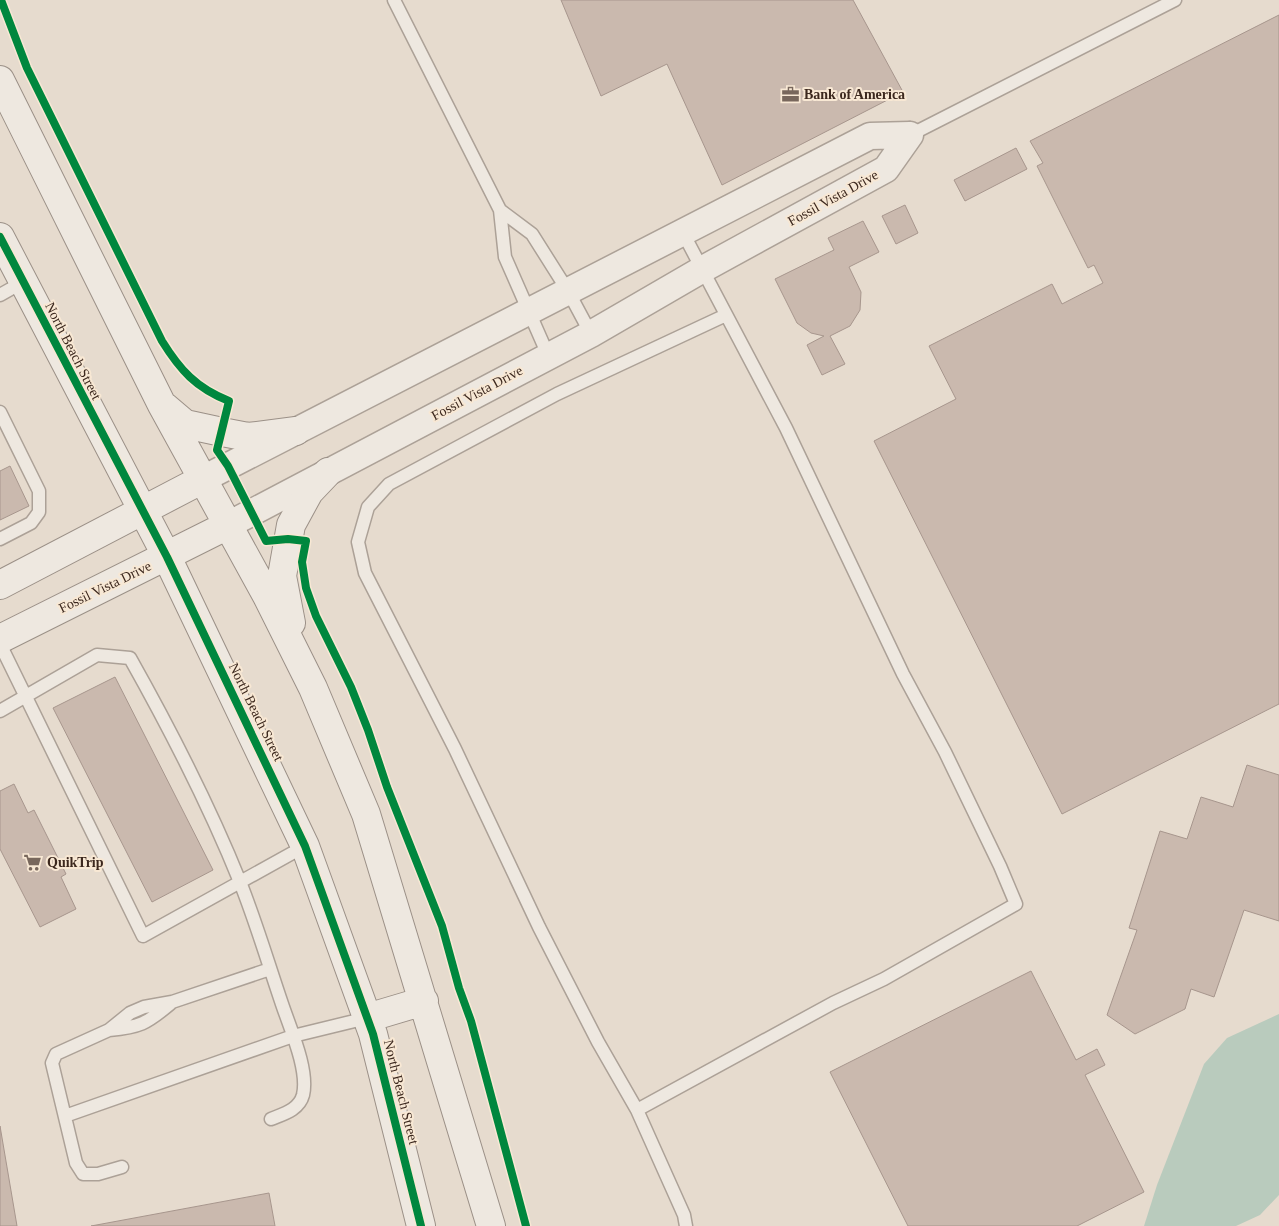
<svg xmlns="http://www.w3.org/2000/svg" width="1279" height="1226" viewBox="0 0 1279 1226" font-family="'Times New Roman',serif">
	<rect width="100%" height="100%" fill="#e6dbce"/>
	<path fill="#b9cbbd" d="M 1279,1014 L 1279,1195 L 1260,1215 L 1236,1226 L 1144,1226 L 1157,1185 L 1204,1064 L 1227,1038 Z"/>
	<path fill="#cab9ae" stroke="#a7968d" d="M 561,0 L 853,0 L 903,92 L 722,185 L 667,64 L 601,96 Z
		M 1279,15 L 1279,704 L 1062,814 L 874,441 L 956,399 L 929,346 L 1052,284 L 1062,304 L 1103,283 L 1094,265 L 1088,268 L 1037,166 L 1043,163 L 1030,141 Z
		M 1016,148 L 1027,169 L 965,201 L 954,180 Z
		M 905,205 L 918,233 L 896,244 L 882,216 Z
		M 863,221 L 879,252 L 849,267 L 861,292 L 860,310 L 850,326 L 830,336 L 845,364 L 822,375 L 807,345 L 824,336 L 811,333 L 797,323 L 775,279 L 834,250 L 828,238 Z
		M 10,466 L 29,506 L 0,520 L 0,471 Z
		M 115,677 L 213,870 L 152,902 L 53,708 Z
		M 1247,765 L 1279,775 L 1279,921 L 1244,910 L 1214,997 L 1191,989 L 1185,1009 L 1135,1034 L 1107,1015 L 1137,930 L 1129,928 L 1160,831 L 1187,839 L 1201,797 L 1233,807 Z
		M 14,784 L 28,813 L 34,810 L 66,874 L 61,877 L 76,909 L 40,927 L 0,849 L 0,791 Z
		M 1031,971 L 1076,1060 L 1097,1049 L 1105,1065 L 1085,1075 L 1144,1192 L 1077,1226 L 908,1226 L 830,1072 Z
		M 0,1126 L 17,1226 L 0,1226 Z
		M 269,1193 L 275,1226 L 91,1226 Z"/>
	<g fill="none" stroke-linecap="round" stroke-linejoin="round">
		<defs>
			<path id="lane" d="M 394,0 L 500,210 L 505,257 L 548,355
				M 910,135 L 1175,0
				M 500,210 L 532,234 L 568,291 L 591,334
				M 682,231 L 786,428 L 903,674 L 945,752 L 1000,866 L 1016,904 L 884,979 L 833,1003 L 637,1110 L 684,1215 L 686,1226
				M 0,295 L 23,282
				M 0,412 L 39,491 L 39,512 L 31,523 L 0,539
				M 0,644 L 143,936 L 305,846
				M 0,711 L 97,655 L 130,658 C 171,731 209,805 240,882 C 256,922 268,963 282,1004 C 290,1028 309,1070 303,1095 C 299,1110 283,1114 271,1119
				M 109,1030 C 140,1027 146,1024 170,1004
				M 637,1110 L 598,1042 L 539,927 L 455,749 L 365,573 L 358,542 L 368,507 L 389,484 L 557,394 L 726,315
				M 65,1116 L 293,1036 L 367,1018
				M 122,1167 L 98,1174 L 83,1174 L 76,1163 L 52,1063 L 56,1054 L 109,1030 L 130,1013 L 144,1007 L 172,1002 L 270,969"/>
			<path id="street" d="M 203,479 L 870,136 L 910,135
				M 228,525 L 591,334 L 703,269 L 886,169 L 910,135"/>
			<path id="secondary" d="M 0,80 L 162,405 L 267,596 L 313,688 L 366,814 L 491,1226
				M 0,237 L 167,557 L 305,846 L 373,1034 L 421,1226
				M 165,407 L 185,424 L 222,432 L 248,437 L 296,431
				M 0,585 L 203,479
				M 291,623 L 282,576 L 291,525 L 309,492 L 328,472
				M 0,639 L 228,525
				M 367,1018 L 424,1001"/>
		</defs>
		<use href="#lane" stroke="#aca197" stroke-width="15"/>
		<use href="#street" stroke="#aca197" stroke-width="29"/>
		<use href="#secondary" stroke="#9b9087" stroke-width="30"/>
		<use href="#lane" stroke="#eee8e0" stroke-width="12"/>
		<use href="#street" stroke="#eee8e0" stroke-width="26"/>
		<use href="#secondary" stroke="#eee8e0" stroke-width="28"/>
		<defs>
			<path id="cycleway" d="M 1,0 L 27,68 L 162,341 C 180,370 196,388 229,401 L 217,450 L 228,466 L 266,541 L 288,539 L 306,541 L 302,562 L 306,588 L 316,616 L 351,687 L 368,730 L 387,787 L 442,926 L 459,988 L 471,1021 L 526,1226
				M 0,237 L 167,557 L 305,846 L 373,1034 L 421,1226"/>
		</defs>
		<use href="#cycleway" stroke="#f8e8d4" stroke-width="11"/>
		<use href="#cycleway" stroke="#00873e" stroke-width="8"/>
	</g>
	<defs>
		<symbol id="office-bare" viewBox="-9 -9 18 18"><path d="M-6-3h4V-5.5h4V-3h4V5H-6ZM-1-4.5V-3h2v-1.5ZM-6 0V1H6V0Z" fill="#78675c" stroke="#f8e8d4" stroke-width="2.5" paint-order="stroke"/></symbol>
		<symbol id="supermarket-bare" viewBox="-9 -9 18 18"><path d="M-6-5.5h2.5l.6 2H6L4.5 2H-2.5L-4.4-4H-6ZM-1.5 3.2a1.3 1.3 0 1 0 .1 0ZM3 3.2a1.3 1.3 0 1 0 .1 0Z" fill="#78675c" stroke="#f8e8d4" stroke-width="2.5" paint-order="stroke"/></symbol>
	</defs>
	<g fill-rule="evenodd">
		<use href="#office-bare" x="778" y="82" width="25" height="25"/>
		<use href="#supermarket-bare" x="20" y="850" width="25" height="25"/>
	</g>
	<g text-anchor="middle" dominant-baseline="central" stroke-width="4" stroke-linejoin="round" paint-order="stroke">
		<g font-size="14" font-weight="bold" fill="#3c281e" stroke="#f8e8d4" text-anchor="start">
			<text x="804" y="94">Bank of America</text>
			<text x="47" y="862">QuikTrip</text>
		</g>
		<g font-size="14" fill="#3c281e" stroke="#f8e8d4">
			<text transform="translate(833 198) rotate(-29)">Fossil Vista Drive</text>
			<text transform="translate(73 351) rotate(63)">North Beach Street</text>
			<text transform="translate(477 393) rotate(-28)">Fossil Vista Drive</text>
			<text transform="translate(105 587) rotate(-26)">Fossil Vista Drive</text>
			<text transform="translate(256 712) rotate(64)">North Beach Street</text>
			<text transform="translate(401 1092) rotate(76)">North Beach Street</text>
		</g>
	</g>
</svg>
